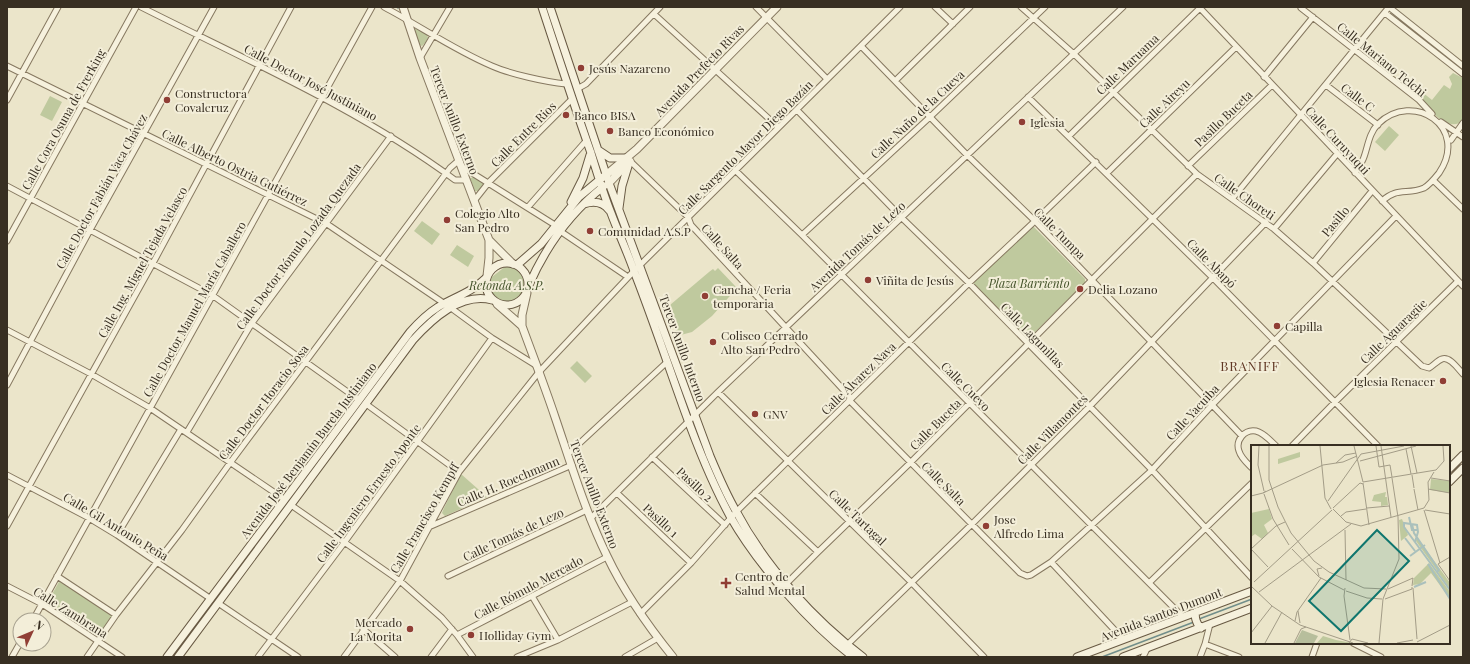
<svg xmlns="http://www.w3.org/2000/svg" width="1470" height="664" viewBox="0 0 1470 664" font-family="'Playfair Display',serif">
	<rect width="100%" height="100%" fill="#ebe5ca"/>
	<path fill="#bfc99e" d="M 413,29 L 418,29 L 427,34 L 428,38 L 425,43 L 422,46 L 417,44 Z
		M 1453,73 L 1463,78 L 1463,120 C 1448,136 1423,102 1412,92 L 1413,90 L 1416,92 L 1422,92 L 1432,100 L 1444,85 L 1450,89 L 1452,84 L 1449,77 Z
		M 50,96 L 62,102 L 52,121 L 40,115 Z
		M 1389,126 L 1399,135 L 1385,151 L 1375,142 Z
		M 475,177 L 484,182 L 485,185 L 479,191 L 475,191 L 470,178 Z
		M 422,221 L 440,234 L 432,245 L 414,231 Z
		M 1033,226 L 1085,279 L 1085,283 L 1030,337 L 1026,337 L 974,285 L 974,282 L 1029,227 Z
		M 457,245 L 474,256 L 468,267 L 450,255 Z
		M 506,266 C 513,266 519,269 522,275 C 539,304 483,315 488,280 Z
		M 718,268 L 737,288 L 712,316 L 692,332 L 677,336 L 675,334 L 677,332 L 671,325 L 669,327 L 664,311 L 670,305 L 709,272 L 713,269 L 715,271 Z
		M 577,361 L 592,376 L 585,383 L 570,368 Z
		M 461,474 L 487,497 L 445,516 L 442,513 L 444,508 Z
		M 60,580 L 114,615 L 102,632 L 96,635 L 51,603 L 50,598 Z"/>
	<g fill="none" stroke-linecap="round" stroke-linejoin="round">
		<path stroke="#718e8a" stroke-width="1.5" d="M 397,7 L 398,8
			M 328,448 L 350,419
			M 287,504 L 321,458
			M 260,540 L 283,509
			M 1199,619 L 1252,599
			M 1102,657 L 1194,622"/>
		<defs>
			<path id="minor" d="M 141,7 C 248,61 359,109 455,180 L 466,180
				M 384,7 C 420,26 454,50 492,66 C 510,74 546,82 566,84
				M 756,7 L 827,79
				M 935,7 L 953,24
				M 1021,7 L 1074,54 L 1197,174 L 1274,229 L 1313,263 L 1422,366 L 1429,368 C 1433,366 1438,360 1442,359 C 1450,356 1458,369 1463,374
				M 1199,7 L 1463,286
				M 1389,7 L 1463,66
				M 1301,8 L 1419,100 L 1432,114
				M 1385,13 L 1463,74
				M 654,14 L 778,127
				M 861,46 L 967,155 L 1035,221 L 1242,436
				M 420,58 L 450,7
				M 7,66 L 327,224 L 445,304
				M 1264,77 L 1313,17
				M 895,81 L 970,7
				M 1326,85 L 1378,125
				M 577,89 L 586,84 L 660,7
				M 1028,97 L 1213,278 L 1378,446
				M 7,100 L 58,7
				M 797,110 L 902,218 L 969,283 L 1152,470 L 1252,578
				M 1441,122 L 1463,137
				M 1069,136 L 1200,8
				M 1451,140 L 1463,123
				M 630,161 L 688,217 L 691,225 L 851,398
				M 461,166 L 555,225
				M 1188,166 L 1272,85
				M 735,170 L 802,235 L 1183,617
				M 1107,173 L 1236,47
				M 1355,173 C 1358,168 1362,163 1364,157 C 1368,146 1369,133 1378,124 C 1413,90 1470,127 1439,173 C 1435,178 1429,185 1424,188 C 1407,195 1397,187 1382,201
				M 1433,180 L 1463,209
				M 7,186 L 212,295 L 359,400
				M 1232,199 L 1389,7
				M 474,201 L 489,182 L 572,99
				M 528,207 L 586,141
				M 1274,229 L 1337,154
				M 560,231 L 628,277
				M 802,235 L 930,117 L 1045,7
				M 7,241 L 136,7
				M 1313,263 L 1372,191
				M 451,308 L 492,338 L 537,366
				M 7,330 L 91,374 L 150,408 L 284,499
				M 7,385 L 90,230 L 214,7
				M 718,392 L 911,582 L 984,657
				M 849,400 L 1020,573 L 1027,576 L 1031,575 L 1051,562 L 1152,470 L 1213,404 L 1396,216
				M 366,404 L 459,472
				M 187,432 L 252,323 L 391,136
				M 1292,446 L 1335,402 L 1458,281
				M 568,454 L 667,362
				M 652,457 L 725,525
				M 1252,468 C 1247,463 1241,458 1239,451 C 1235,440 1245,429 1256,431 C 1264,433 1271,441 1276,446
				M 7,475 L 89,518 L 117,535 L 211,599
				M 617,493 L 691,563
				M 755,493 L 818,552
				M 291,505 L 400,581 L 442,618 L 457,635 L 473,657
				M 590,519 L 718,392 L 1123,7
				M 7,526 L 153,263 L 291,7
				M 431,526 L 572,465
				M 117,535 L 181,429
				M 1051,562 L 1123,639
				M 57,576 L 116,615
				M 448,576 L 587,510
				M 1150,582 L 1252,483
				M 786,584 L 818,552 L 910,463 L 1197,174
				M 7,586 L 42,604 L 122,657
				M 532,596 L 558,640
				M 218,603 L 298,657
				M 640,614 L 691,563 L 736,512 L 969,283 L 1035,221 L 1096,162
				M 33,620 L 372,7
				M 363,629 L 395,657
				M 457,635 L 607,557
				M 1353,643 L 1381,657
				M 1205,644 L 1239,657
				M 847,645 L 971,525 L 1090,406 L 1266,222
				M 12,657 L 20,643
				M 87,657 L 116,615 L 182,530 L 230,463 L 450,168 L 458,161
				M 258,657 L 344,543 L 492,338
				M 344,657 L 400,581 L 459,472 L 539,372 L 634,271 L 900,7
				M 431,657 L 452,629
				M 517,657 L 558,640 L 632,602
				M 625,657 L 658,638
				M 1143,657 L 1148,647
				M 1200,657 L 1205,644 L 1210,624
				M 1312,657 L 1317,643"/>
			<path id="tertiary" d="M 403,7 L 420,58 L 489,240 L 489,258 L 487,276
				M 606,175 L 637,149 L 777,7
				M 609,183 L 630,161
				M 489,240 L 513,264
				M 527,293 L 522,315 L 522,326 C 533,356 545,387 555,417 C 571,464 585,511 607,556 C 624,592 648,626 673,657
				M 497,304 L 522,326"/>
			<path id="secondary" d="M 542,7 C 558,56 574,105 591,153 C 597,173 603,193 611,213 C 618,232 627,251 634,271 C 652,317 668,365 685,412 C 698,448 712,483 730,516 C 758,565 809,623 853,657
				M 550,7 L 609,183 L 710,456 C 718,475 726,494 736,511 C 765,566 814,620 863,657
				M 598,150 L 610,158 L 625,158
				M 571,202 L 583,178 L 590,155
				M 584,204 C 593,201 602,201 609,210
				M 619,208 L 622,186 L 629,163
				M486 284a21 21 0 1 1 42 0a21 21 0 1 1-42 0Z
				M 517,265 L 541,244 L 579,197 L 603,177
				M 529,285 C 546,246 571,212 604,186
				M 1449,469 L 1463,455
				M 1449,482 L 1463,468
				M 1196,612 C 1194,617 1197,625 1201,628
				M 167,657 L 410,332 C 418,323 427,314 438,307 C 455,297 472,292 486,278
				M 178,657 L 413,340 C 432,319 461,292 492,300
				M 1077,657 L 1252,591
				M 1123,657 L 1252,608"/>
		</defs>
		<use href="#minor" stroke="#867860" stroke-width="7"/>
		<use href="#tertiary" stroke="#867860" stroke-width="9"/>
		<use href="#secondary" stroke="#685943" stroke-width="9"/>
		<use href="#minor" stroke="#f6f1dd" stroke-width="5"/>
		<use href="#tertiary" stroke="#f6f1dd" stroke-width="7"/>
		<use href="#secondary" stroke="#f6f1dd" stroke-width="7"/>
	</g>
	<g fill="#903e35" stroke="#f3eed9" stroke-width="1.5">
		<circle cx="581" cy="68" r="4"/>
		<circle cx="167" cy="100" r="4"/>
		<circle cx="566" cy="115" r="4"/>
		<circle cx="1022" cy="122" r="4"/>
		<circle cx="610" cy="131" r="4"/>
		<circle cx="447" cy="220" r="4"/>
		<circle cx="590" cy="231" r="4"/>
		<circle cx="868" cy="280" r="4"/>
		<circle cx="1080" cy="289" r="4"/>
		<circle cx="705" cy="296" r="4"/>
		<circle cx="1277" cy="326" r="4"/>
		<circle cx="713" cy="342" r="4"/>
		<circle cx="1443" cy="381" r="4"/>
		<circle cx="755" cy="414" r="4"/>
		<circle cx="986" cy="526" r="4"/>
		<path d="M724 577h4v4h4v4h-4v4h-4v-4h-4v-4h4z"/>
		<circle cx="410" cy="629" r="4"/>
		<circle cx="471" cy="635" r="4"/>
	</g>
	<g text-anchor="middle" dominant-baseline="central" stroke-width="4" stroke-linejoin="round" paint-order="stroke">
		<g font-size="12" fill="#382f22" stroke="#f3eed9">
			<text transform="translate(1382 59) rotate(39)">Calle Mariano Telchi</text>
			<text transform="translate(1127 64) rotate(-44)">Calle Maruama</text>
			<text transform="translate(699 70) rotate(-46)">Avenida Prefecto Rivas</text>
			<text transform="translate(311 82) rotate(28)">Calle Doctor José Justiniano</text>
			<text transform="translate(1358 97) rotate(37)">Calle C</text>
			<text transform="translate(1164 103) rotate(-44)">Calle Aireyu</text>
			<text transform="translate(917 114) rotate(-43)">Calle Nuño de la Cueva</text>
			<text transform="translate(1223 118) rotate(-44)">Pasillo Buceta</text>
			<text transform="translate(63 119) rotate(-61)">Calle Cora Osuna de Frerking</text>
			<text transform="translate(455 120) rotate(69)">Tercer Anillo Externo</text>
			<text transform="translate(523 134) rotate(-45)">Calle Entre Rios</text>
			<text transform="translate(1338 140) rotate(47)">Calle Curuyuqui</text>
			<text transform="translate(745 147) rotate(-45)">Calle Sargento Mayor Diego Bazán</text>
			<text transform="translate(235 167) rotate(26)">Calle Alberto Ostria Gutiérrez</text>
			<text transform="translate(101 191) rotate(-61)">Calle Doctor Fabián Vaca Chávez</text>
			<text transform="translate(1245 196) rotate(35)">Calle Choreti</text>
			<text transform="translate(1335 221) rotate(-50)">Pasillo</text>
			<text transform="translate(1060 233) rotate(45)">Calle Tumpa</text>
			<text transform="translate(298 246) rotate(-54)">Calle Doctor Rómulo Lozada Quezada</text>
			<text transform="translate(723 246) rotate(48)">Calle Salta</text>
			<text transform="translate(857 246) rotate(-43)">Avenida Tomás de Lezo</text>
			<text transform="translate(142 262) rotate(-61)">Calle Ing. Miguel Tejada Velasco</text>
			<text transform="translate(1212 263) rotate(45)">Calle Abapó</text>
			<text transform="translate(194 309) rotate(-61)">Calle Doctor Manuel María Caballero</text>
			<text transform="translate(1393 331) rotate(-44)">Calle Aguaragüe</text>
			<text transform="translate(1033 335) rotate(46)">Calle Lagunillas</text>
			<text transform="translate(683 348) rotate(70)">Tercer Anillo Interno</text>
			<text transform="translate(858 378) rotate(-44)">Calle Álvarez Nava</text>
			<text transform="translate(966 386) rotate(45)">Calle Cuevo</text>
			<text transform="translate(263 402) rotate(-53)">Calle Doctor Horacio Sosa</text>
			<text transform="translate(1192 412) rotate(-47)">Calle Yacuiba</text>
			<text transform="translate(935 424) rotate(-45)">Calle Buceta</text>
			<text transform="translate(1052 429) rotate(-45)">Calle Villamontes</text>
			<text transform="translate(308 450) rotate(-53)">Avenida José Benjamín Burela Justiniano</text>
			<text transform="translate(508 481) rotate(-23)">Calle H. Roechmann</text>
			<text transform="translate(944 483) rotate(45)">Calle Salta</text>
			<text transform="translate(695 484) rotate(43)">Pasillo 2</text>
			<text transform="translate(368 493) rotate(-54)">Calle Ingeniero Ernesto Aponte</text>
			<text transform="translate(595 494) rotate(69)">Tercer Anillo Externo</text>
			<text transform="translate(858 517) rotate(44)">Calle Tartagal</text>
			<text transform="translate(424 518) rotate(-60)">Calle Francisco Kempff</text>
			<text transform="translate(661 520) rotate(43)">Pasillo 1</text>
			<text transform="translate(116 526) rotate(31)">Calle Gil Antonio Peña</text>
			<text transform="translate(513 534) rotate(-25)">Calle Tomás de Lezo</text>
			<text transform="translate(528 587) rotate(-28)">Calle Rómulo Mercado</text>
			<text transform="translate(71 612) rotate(32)">Calle Zambrana</text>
			<text transform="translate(1161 614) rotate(-21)">Avenida Santos Dumont</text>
		</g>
		<g font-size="12" fill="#382f22" stroke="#f3eed9" text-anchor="start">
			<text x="589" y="68">Jesús Nazareno</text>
			<text x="175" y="93">Constructora<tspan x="175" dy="14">Covalcruz</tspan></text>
			<text x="574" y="115">Banco BISA</text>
			<text x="1030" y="122">Iglesia</text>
			<text x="618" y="131">Banco Económico</text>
			<text x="455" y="213">Colegio Alto<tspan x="455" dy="14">San Pedro</tspan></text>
			<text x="598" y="231">Comunidad A.S.P</text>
			<text x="876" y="280">Viñita de Jesús</text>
			<text x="713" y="289">Cancha / Feria<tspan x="713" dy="14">temporaria</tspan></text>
			<text x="1088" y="289">Delia Lozano</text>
			<text x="1285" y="326">Capilla</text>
			<text x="721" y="335">Coliseo Cerrado<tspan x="721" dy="14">Alto San Pedro</tspan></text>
			<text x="1435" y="381" text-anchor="end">Iglesia Renacer</text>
			<text x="763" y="414">GNV</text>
			<text x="994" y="519">Jose<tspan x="994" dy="14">Alfredo Lima</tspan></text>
			<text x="735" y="576">Centro de<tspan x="735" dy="14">Salud Mental</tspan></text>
			<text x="402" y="622" text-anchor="end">Mercado<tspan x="402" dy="14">La Morita</tspan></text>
			<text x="479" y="635">Holliday Gym</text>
		</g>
		<g font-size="12" font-style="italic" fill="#44532a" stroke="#f3eed9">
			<text x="1029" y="283">Plaza Barriento</text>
			<text x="507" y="285">Retonda A.S.P.</text>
		</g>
		<g font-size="13" letter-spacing="1" fill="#613825" stroke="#f3eed9">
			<text x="1250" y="365">BRANIFF</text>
		</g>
	</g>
	<g transform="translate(1251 445)">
		<rect width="199" height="199" fill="#ebe5ca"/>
		<path d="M 49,7 L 49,12 L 27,19 L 27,14 ZM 180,34 L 199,36 L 199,48 L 179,45 ZM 135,47 L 134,52 L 136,52 L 137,60 L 130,61 L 130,57 L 121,56 L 123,50 ZM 18,64 L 21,74 L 13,80 L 17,88 L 11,94 L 4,89 L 0,92 L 0,68 ZM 151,74 L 157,90 L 150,96 L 148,75 ZM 166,92 L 199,138 L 199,144 L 165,96 ZM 178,118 L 199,147 L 199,154 L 180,128 L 169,139 L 162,140 L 163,133 ZM 72,191 L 85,195 L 101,198 L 66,198 Z" fill="#bfc99e"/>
		<path d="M 51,185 L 67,191 L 63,198 L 44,198 Z" fill="#b7be9c"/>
		<path fill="none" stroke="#aac0bc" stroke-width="2" d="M 158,72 L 161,85 L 167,85M 161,79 L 163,88 L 188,125 L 186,127M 153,82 L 153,78 L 166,80 L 167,87 L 164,97M 153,82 L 199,145M 154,93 L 164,106M 159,111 L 174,100M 177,119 L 199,154M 163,142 L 175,137"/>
		<path fill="none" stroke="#a39c87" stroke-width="1" d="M 8,1 L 7,20 L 13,46M 18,1 L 18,35 L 27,62 L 40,88 L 63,116 L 78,127 L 113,143 L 135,144M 69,1 L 74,53 L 80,64M 103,1 L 112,37M 125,1 L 128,22 L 139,20 L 141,32M 130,1 L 140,72M 160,1 L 166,28M 155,4 L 160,29M 109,16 L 165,1M 85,18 L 94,10 L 105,8M 72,20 L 92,17 L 106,11M 161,30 L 163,43M 180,33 L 199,36M 112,37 L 185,25 L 193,16 L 192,1M 112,38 L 118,80M 163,44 L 167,65M 177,44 L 199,48M 15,46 L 12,48 L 72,20M 13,49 L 22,74 L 38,100M 0,51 L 12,48M 77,56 L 110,9 L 153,1M 82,63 L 109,38 L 112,39M 116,63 L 138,61M 82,64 L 95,77 L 110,81 L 173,63 L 178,55 L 177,37 L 183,27M 173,65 L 189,118M 174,65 L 199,69M 90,71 L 95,67 L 115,64M 94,85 L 95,135M 0,104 L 25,81 L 34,77M 0,104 L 17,122M 41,104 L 68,132 L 93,145M 199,112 L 187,119 L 199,136M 68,131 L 66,124 L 71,123M 3,137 L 81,65M 0,141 L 21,161 L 49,180 L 102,198M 94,143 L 93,151 L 99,195M 160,143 L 162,143 L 166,194M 137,144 L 162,133 L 161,141M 95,146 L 116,153 L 131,154M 8,147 L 100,79M 134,154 L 161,144M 47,166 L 49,178M 44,176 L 46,167 L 70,133M 0,188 L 21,161M 166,197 L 199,180M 14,198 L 31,167M 43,198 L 50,184 L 55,182M 98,198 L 101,194 L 117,198M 128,198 L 132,154 L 148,114 L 147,72 L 141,33M 146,198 L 162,195"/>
		<path fill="#0f766e" fill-opacity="0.15" stroke="#0f766e" stroke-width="2" d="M 126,85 L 158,116 L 90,186 L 58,156 Z"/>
		<rect width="199" height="199" fill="none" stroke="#382f22" stroke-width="2"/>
	</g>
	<rect width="1470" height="664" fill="none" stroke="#382f22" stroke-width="16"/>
	<g transform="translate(32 632) rotate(46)"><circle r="19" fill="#f3eed9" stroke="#a8a290"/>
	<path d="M0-3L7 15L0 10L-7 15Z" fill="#903e35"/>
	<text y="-6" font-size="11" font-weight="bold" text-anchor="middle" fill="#382f22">N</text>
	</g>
</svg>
